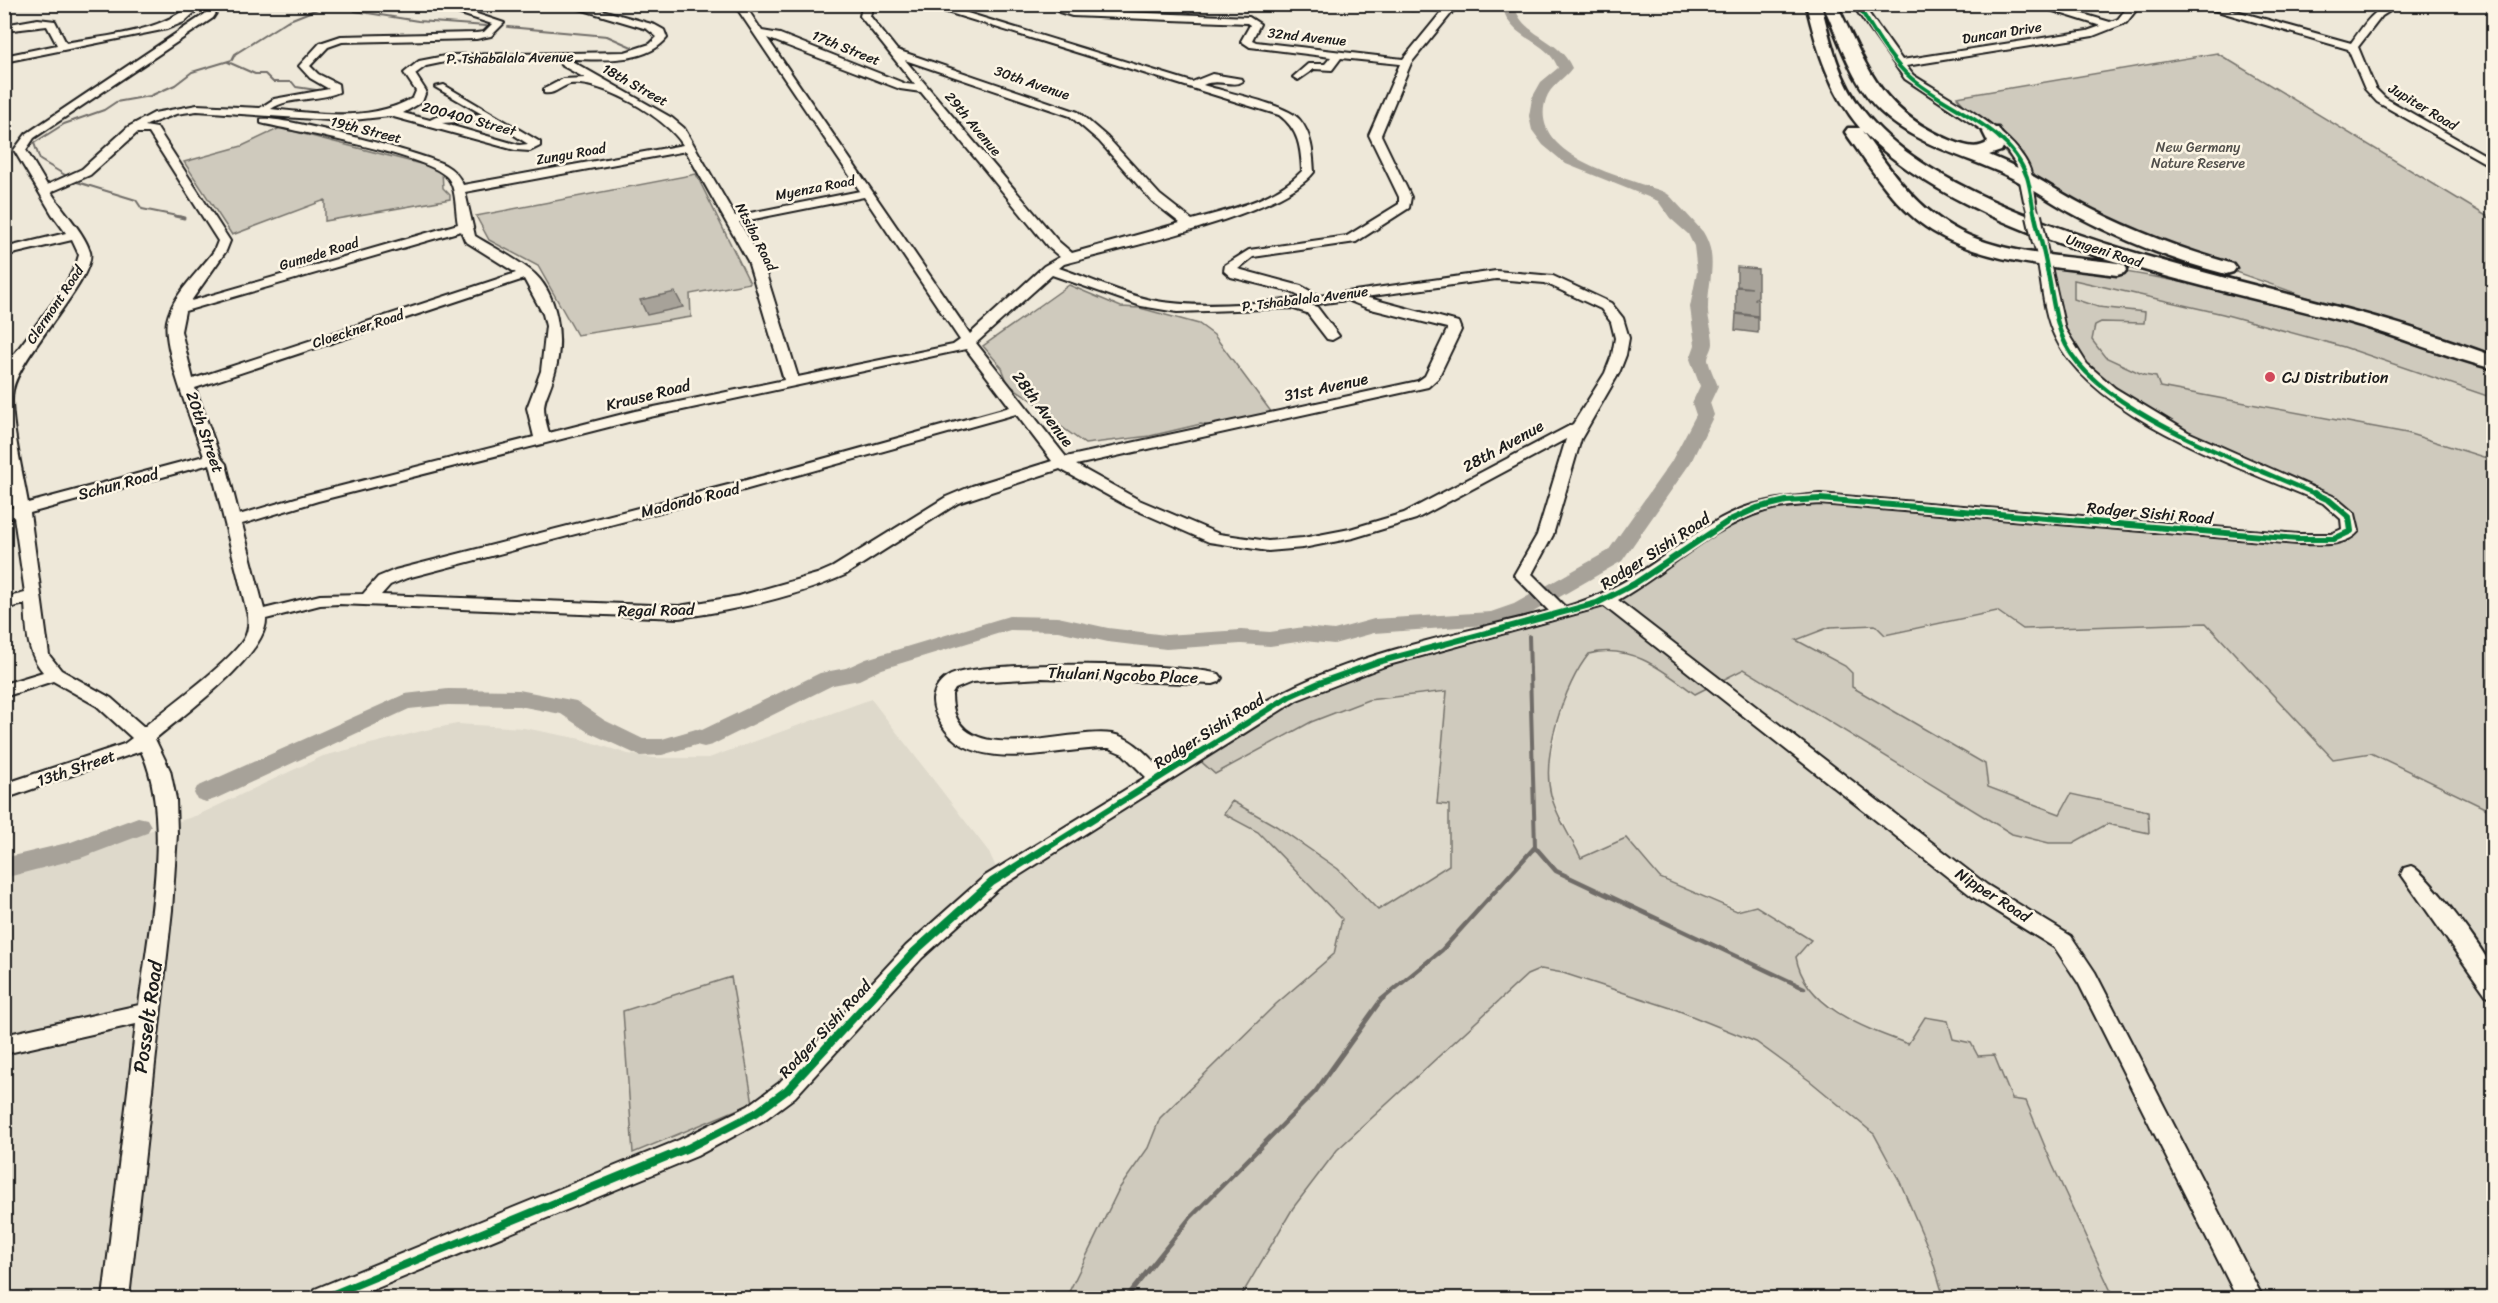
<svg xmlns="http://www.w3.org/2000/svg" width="2498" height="1303" viewBox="0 0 2498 1303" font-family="Sriracha,sans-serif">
	<rect width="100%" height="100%" fill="#eee8d9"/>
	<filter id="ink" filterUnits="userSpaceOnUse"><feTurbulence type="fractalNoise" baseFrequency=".0167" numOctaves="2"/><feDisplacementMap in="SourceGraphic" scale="12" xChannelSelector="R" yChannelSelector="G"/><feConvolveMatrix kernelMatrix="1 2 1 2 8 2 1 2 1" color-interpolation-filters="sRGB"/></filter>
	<g filter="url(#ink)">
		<path fill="#ded9cb" d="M 2074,280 L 2223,314 L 2344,347 L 2493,398 L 2493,460 L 2407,433 L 2159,387 L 2156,377 L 2144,375 L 2105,357 L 2092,340 L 2095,325 L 2101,322 L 2144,323 L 2145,313 L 2098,307 L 2073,299 Z
			M 1997,611 L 2023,629 L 2206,623 L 2333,759 L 2371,753 L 2493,812 L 2493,1298 L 2119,1298 L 2110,1290 L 2053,1166 L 2027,1102 L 2012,1099 L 1994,1056 L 1978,1056 L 1909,1044 L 1858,1026 L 1816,994 L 1798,968 L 1796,957 L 1811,939 L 1660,878 L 1626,839 L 1582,859 L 1551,796 L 1548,767 L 1562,707 L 1577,669 L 1589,654 L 1598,652 L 1624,654 L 1652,662 L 1695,694 L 1744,669 L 2012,834 L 2049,843 L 2073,843 L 2107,824 L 2148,833 L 2060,814 L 1988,787 L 1985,764 L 1852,687 L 1852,673 L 1845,666 L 1796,640 L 1830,627 L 1875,625 L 1886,635 Z
			M 1447,690 L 1437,804 L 1449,805 L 1449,865 L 1378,910 L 1338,869 L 1276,826 L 1232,801 L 1225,814 L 1258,832 L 1342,919 L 1334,954 L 1276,1004 L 1160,1118 L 1148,1148 L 1119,1189 L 1066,1298 L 5,1298 L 5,878 L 198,815 L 323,756 L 426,730 L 457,724 L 524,728 L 581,739 L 628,754 L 655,758 L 709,758 L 871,699 L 989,852 L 1000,876 L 1195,756 L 1216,773 L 1311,722 L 1368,700 Z
			M 1541,969 L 1563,973 L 1677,1010 L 1756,1042 L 1810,1081 L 1874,1134 L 1900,1182 L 1930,1252 L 1944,1298 L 1240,1298 L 1293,1208 L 1337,1150 L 1527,975 Z"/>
		<path fill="#cfcabd" stroke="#76736c" stroke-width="1.5" d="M 2217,53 L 2493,220 L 2493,362 L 2144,240 L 2027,178 L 1957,97 Z
			M 280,128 L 436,168 L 442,171 L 443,188 L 450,195 L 450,199 L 325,221 L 325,200 L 232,235 L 184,162 L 242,146 Z
			M 696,174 L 750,283 L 690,294 L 691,317 L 577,335 L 538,266 L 489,240 L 476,216 Z
			M 2046,261 C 2200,278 2346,319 2493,364 L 2493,398 L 2344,347 L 2223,314 L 2074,280 L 2074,299 L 2098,307 L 2145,312 L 2144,323 L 2101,322 L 2095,325 L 2092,340 L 2105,357 L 2144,375 L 2156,377 L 2160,387 L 2407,433 L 2493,460 L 2493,812 L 2371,753 L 2333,759 L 2206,623 L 2023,629 L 1997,611 L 1885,635 L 1875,625 L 1830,627 L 1796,640 L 1845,666 L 1852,673 L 1852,687 L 1985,764 L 1988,787 L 2060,814 L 2071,794 L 2148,811 L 2149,833 L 2107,824 L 2073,843 L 2049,843 L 2012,834 L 1744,669 L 1695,694 C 1664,671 1631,643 1589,654 C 1564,684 1541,757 1551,795 C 1556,816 1572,839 1581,858 L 1626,838 L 1660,878 L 1737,911 L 1756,906 L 1811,940 L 1796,957 C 1805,1008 1867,1029 1908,1044 L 1925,1017 L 1948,1021 L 1953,1039 L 1971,1043 L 1978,1056 L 1994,1055 L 2012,1099 L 2026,1101 L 2053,1166 L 2110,1289 L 2119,1298 L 1944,1298 L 1930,1252 L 1900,1182 L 1874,1134 L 1810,1081 L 1756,1042 L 1677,1010 L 1563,973 L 1541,969 L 1527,975 L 1337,1150 L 1293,1208 L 1240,1298 L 1066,1298 L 1119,1189 L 1148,1148 L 1160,1118 L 1276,1004 L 1334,954 L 1342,919 L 1258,832 L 1224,814 L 1232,801 L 1276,826 L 1338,869 L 1378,910 L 1449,865 L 1449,805 L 1437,804 L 1447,691 L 1368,700 L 1311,722 L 1215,774 L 1195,756 L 1318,682 L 1605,601 L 1709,531 L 1794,500 L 2338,539 L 2349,516 L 2144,412 L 2071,353 Z
			M 1069,285 L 1121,307 L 1140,308 L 1199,324 L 1214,335 L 1272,413 L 1210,426 L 1201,424 L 1150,436 L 1085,444 L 1044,414 L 1048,411 L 1008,384 L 1002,368 L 983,346 Z
			M 731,977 L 753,1103 L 633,1153 L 623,1011 Z"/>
		<path fill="#a7a299" stroke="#6f6c67" stroke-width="1.5" d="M 1737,267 L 1758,269 L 1758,296 L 1755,299 L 1758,300 L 1758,316 L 1736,313 L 1736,287 L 1752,288 L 1737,286 Z
			M 675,292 L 683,307 L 647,315 L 640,300 Z
			M 1736,314 L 1758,317 L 1758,333 L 1735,330 Z"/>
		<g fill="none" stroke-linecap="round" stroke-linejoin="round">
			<path stroke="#6f6c67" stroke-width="2" d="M 349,4 L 355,11 L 418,21 L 486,26
				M 508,27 L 607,36 L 634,48
				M 228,62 L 255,74 L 265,74 L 273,82 L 292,82 L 296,87 L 323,91
				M 65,175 L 40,160 L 34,143 L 64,124 L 104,110 L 116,102 L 150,96 L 175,85 L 192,72 L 232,60 L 235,54 L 287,21 L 330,4
				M 77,182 L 136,200 L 142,209 L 182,217"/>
			<path stroke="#6f6c67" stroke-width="3" d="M 175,216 L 184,218"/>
			<path stroke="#6f6c67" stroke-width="4" d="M 1519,618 L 1522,609
				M 1529,636 L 1535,847 L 1537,850
				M 1533,850 L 1535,847"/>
			<path stroke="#6f6c67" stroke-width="4.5" d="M 1536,848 L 1556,871 L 1804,988
				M 1126,1298 L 1190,1218 L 1315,1092 L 1381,1000 L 1442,950 L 1534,848"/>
			<path fill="#a7a299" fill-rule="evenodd" d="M 1502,4 L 1514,4 C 1521,37 1558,36 1572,68 C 1564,79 1550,86 1546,99 C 1529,151 1607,172 1644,185 C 1651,188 1663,190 1669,195 C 1672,198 1701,229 1703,232 C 1719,258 1708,280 1708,307 C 1707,319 1713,331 1713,343 C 1713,349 1708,355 1708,360 C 1710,369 1715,378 1718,386 L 1710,403 L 1714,415 L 1691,462 L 1622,561 L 1530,614 L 1501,624 L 1374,633 L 1334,644 L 1304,641 L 1270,646 L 1241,644 L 1166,649 L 1108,642 L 1058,631 L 1010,630 L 882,669 L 859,680 L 833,685 L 712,745 L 704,747 L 696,745 L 662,755 L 640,756 L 588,732 L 561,714 L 519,706 L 448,705 L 409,709 L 215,799 L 206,802 L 197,799 L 194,793 L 197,787 L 405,694 L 448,689 L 519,690 L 576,701 L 604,720 L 643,739 L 662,739 L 696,729 L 702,730 L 820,673 L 846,668 L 866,659 L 1009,616 L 1058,617 L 1108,628 L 1166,635 L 1241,630 L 1270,632 L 1304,627 L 1334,630 L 1374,619 L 1491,612 L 1514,604 L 1608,551 L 1671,462 L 1696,415 L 1692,403 L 1700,386 L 1690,359 L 1695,345 L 1690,307 L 1697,272 L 1694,246 L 1688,234 L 1670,218 L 1658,201 L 1566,164 L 1543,145 L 1532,130 L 1529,116 L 1532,98 L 1541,82 L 1558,68 C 1546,37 1509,42 1502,4 Z
				M 138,817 L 147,819 L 151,826 L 147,833 L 81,858 L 4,878 L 4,858 L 71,842 Z"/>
			<defs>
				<path id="minor" d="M 192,4 L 204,4 L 184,22 L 167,29 L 4,62 L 4,56 L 57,45 L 47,26 L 4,31 L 4,25 L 38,19 L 55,21 L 66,43 C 109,35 158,33 192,4 Z
					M 212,4 L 222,4 L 213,18 L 34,138 L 26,150 L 47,185 L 82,169 L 128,127 L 154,113 L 197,105 L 260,108 L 274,99 L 329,89 L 310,78 L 299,66 L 320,43 L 341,36 L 476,33 L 484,32 L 492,24 L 430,4 L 447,4 L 504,23 L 491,36 L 476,39 L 342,42 L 328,47 L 310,66 L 318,74 L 338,84 L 339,92 C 317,102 290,96 271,109 C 319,114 370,122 413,98 L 416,91 L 404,73 L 419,61 L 450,55 L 625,52 L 650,44 L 657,37 L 647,29 L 563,4 L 581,4 L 655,25 L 664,30 L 667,38 C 645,65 599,59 568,59 L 672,118 L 684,128 L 735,216 L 860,191 L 734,4 L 744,4 L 762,31 L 780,34 L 906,84 L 915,85 L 860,16 L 863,4 L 873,4 L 870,16 L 897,50 L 1078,112 L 1107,137 L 1160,195 L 1192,220 C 1228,210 1275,200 1302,171 C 1301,148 1299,130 1279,115 L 921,4 L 938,4 L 1192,82 L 1212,74 L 1242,79 L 1243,81 C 1234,88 1218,78 1203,85 C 1225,92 1285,104 1299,119 C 1312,134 1313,154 1314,172 C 1281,215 1121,248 1064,264 L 1059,268 C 1089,278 1120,293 1151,300 C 1196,309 1256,304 1303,298 L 1291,292 L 1231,277 L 1224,271 L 1225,265 L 1249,250 L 1347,236 L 1399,204 L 1399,197 L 1369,135 L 1400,64 L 1341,58 L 1332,70 L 1314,69 L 1298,80 L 1293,77 L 1308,64 L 1325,64 L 1331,57 L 1250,47 L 1241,41 L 1250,25 L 1247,23 L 1072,16 L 1059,12 L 1054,4 L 1064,4 L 1073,10 L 1249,17 L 1260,24 L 1252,40 L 1256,42 L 1403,59 L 1448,4 L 1459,4 L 1411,63 L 1381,135 L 1411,197 L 1409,208 L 1356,242 L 1253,257 L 1238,269 L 1301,286 L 1319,296 L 1496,271 L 1553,276 L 1611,303 L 1623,318 L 1629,338 L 1626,355 L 1619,373 L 1581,439 L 1553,535 L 1532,574 L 1565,607 C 1597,598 1626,582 1654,563 C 1685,542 1716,516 1752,505 C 1775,498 1797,496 1820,494 L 2298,534 L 2331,534 L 2342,529 L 2341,519 L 2323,503 C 2245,469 2092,418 2055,337 C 2041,308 2042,274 2034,243 L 2040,239 L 2045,240 L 2065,329 L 2087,364 L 2115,388 L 2188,432 L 2335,497 L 2355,514 L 2359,531 C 2345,548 2318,544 2298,544 L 1820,504 C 1801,505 1783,506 1765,511 C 1711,527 1667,573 1618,600 L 1987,885 L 2071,936 L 2095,972 L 2263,1298 L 2237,1298 L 2079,984 L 2055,948 L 1973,897 L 1604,606 L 1385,666 L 1297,700 L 999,888 L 922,958 L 795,1097 L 764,1120 L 697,1156 L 353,1298 L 311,1298 L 315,1289 L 679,1140 L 748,1106 L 779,1083 L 906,946 L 985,876 L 1146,777 L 1123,754 L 1109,748 C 1060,747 973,777 942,725 C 937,717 933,709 933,700 C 934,689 941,680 951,675 C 984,660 1182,663 1219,674 L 1222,678 L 1219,682 L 1213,684 L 1042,678 L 972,682 L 955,689 L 952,694 C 951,774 1067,727 1112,734 C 1133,738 1146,754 1160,768 C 1202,742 1242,712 1285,691 C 1367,650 1461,633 1549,611 L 1514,575 L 1537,535 L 1566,439 L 1416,519 L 1353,538 L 1303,548 L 1268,551 L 1209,542 L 1127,506 L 1060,469 L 958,503 L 845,575 C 793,598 735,610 679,618 L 339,604 L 320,605 L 266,619 C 267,655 182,716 155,739 L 170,770 L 176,799 L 177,834 L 172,910 L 129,1298 L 103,1298 L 136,1024 L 4,1054 L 4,1035 L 139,1005 C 148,932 173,817 141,751 L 4,799 L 4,784 L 124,744 L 132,738 L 97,706 L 53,681 L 4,697 L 4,684 L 43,672 C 26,651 27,630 25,604 L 4,609 L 4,598 L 25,593 L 14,517 L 4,520 L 4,510 L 13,508 L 4,453 L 4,375 L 12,357 L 61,292 L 76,265 L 79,255 L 72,240 L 4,256 L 4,248 L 66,233 L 52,214 L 14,150 L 26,134 L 205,14 ZM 767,38 L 900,89 L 921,92 L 1048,247 L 1060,257 L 1044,266 L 970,334 ZM 558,59 L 561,65 L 585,78 L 563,79 L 544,89 L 544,93 C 555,95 561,86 570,84 C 602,80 667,118 683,145 L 463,185 C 459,176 454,170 445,165 C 427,154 278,115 261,119 L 261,123 C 298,132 423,154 446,176 C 457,186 455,210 458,224 L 191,301 L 226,251 L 230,241 L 157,128 L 145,126 L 149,124 L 176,114 L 197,111 L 344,121 L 390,116 L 515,150 L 530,151 L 540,146 L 540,142 L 444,85 L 435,87 L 482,114 L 436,117 L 430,120 L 403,113 L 422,102 L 426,91 L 415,74 L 426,66 L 450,61 ZM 905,60 L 1070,116 L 1099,141 L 1152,201 L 1180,223 L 1072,253 L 1058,241 ZM 491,120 L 528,144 L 519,145 L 442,123 ZM 137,133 L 149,133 L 218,241 L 214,251 C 199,272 172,295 167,321 C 162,348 194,428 204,456 L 28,503 C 24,479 8,411 13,390 C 20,354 97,277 90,252 C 85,233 62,210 51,192 L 90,175 ZM 686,151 L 748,261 L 784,380 L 635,411 L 549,433 C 539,398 546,404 555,372 C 564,340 559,292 530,270 C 513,257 493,247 475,236 L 465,192 ZM 864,197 L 960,340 L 953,345 L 798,377 L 762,261 L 739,222 ZM 461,231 L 465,241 L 516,273 L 193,379 L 181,331 L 185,311 ZM 1052,275 L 1141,306 L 1177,312 L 1291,308 L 1307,313 L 1327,339 L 1332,340 L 1339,336 L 1317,307 L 1310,305 L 1347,300 L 1367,308 L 1447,328 L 1447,330 L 1425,376 L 1418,381 L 1066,457 L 976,343 ZM 524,279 L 543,314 L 546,326 L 541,371 L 527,408 L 534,437 L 306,495 L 239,515 L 226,464 L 220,457 L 195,388 ZM 1496,279 L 1545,283 L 1601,309 L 1611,322 L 1615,338 L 1612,355 L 1605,373 L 1573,424 L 1404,513 L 1350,529 L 1303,538 L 1268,541 L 1219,534 L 1139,500 L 1076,465 L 1428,387 L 1438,378 L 1461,330 L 1458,322 L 1365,297 ZM 966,349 L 1010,407 L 732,484 L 395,570 L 378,577 L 363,594 L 320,595 L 264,609 L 242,524 L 318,501 L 636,420 ZM 1016,414 L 1052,461 L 972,486 L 946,497 L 833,567 L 817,574 L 739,596 L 679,606 L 381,595 L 390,585 L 407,578 L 744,490 ZM 210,464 L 248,616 C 249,624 248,632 244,639 C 228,664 169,706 144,727 L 111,698 L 61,670 L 49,655 L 30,513 Z
					M 1391,4 L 1448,4 L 1412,10 Z
					M 1852,4 L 1862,4 L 1902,60 L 2087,31 L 2101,26 L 2031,4 L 2049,4 L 2110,22 L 2118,19 L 2130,4 L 2141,4 L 2126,23 L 2093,36 L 1906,66 L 1913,75 C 1947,97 2010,128 2028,165 C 2033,175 2034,190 2036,201 L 2030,205 L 2024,201 L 2017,166 L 2007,151 L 1988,134 L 1905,79 Z
					M 1917,4 L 1898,8 L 1893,5 L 1893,4 Z
					M 2193,4 L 2211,4 L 2351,43 C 2365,24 2375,4 2401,4 L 2382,16 L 2358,47 L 2375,88 L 2385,98 L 2494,160 L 2494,168 L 2377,102 L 2365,89 L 2348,49 Z
					M 2411,866 C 2426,871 2486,952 2493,970 C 2496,977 2494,990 2494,998 L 2486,995 L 2401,874 L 2404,868 Z"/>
				<path id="highway" d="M 1806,4 L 1821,4 C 1830,40 1839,80 1862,109 C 1894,151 1944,178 1991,200 C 2112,255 2241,280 2368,315 C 2411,327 2452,341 2494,356 L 2494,369 C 2445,357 2399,336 2351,323 C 2200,283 1974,244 1862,131 C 1884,161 1906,194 1937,217 C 1986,255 2058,255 2117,263 L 2124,265 L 2127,269 L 2124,273 L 2117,275 C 2053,266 1981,264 1926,227 C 1893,204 1868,165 1845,132 L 1848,128 L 1860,128 C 1830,92 1817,50 1806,4 Z
					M 1825,4 L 1837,4 L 1838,7 C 1869,70 1880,110 1950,140 C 1962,145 1977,151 1988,142 L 1983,132 L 1986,128 L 1998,128 L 2006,142 L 2001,151 L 1989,155 C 2026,169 2056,191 2091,209 C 2136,232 2184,250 2233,264 L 2236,268 L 2233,272 L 2226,274 C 2174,261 2124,241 2077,216 C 2052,203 2031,187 2006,175 C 1963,155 1915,145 1880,111 C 1852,84 1840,41 1824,7 Z"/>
			</defs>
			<use href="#minor" stroke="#1c1c1c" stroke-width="4"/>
			<use href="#highway" stroke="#1c1c1c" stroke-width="5"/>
			<use href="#minor" fill="#fcf5e5" fill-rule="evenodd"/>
			<use href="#highway" fill="#fcf5e5" fill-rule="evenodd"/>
			<defs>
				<path id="minor-bridge-far1" d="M 2030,201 L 2034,217"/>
				<path id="minor-bridge" d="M 2034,216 L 2040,243"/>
			</defs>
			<use href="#minor-bridge-far1" stroke="#1c1c1c" stroke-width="14" stroke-linecap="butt"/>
			<use href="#minor-bridge" stroke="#1c1c1c" stroke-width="18" stroke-linecap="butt"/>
			<use href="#minor-bridge-far1" stroke="#fcf5e5" stroke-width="11"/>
			<use href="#minor-bridge" stroke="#fcf5e5" stroke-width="14"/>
			<defs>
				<path id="cycleway-far3" d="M 1857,4 C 1873,29 1888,58 1911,78 C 1948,110 2009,126 2027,177 C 2031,190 2032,204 2035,217"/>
				<path id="cycleway-far2" d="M 2035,216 C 2039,235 2045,254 2048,274 C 2053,298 2055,323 2066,345 C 2100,413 2249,464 2317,495"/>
				<path id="cycleway-far1" d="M 1044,850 L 1290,696 L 1319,683 L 1378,662 L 1597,603 L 1634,584 L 1730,520 L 1757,508 L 1786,501 L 1820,499 L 2298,539 L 2334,539 L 2351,531 L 2349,517 L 2329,500 L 2314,493"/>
				<path id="cycleway" d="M 324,1298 L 688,1148 L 756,1113 L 787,1090 L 914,952 L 992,882 L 1046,848"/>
			</defs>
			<use href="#cycleway-far3" stroke="#fcf5e5" stroke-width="6"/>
			<use href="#cycleway-far2" stroke="#fcf5e5" stroke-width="8"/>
			<use href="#cycleway-far1" stroke="#fcf5e5" stroke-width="10"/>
			<use href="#cycleway" stroke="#fcf5e5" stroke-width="11"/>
			<use href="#cycleway-far3" stroke="#00873e" stroke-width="4"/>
			<use href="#cycleway-far2" stroke="#00873e" stroke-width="4.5"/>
			<use href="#cycleway-far1" stroke="#00873e" stroke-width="6"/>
			<use href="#cycleway" stroke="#00873e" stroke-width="8"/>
		</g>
	</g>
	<circle fill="#d1495b" stroke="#fcf5e5" stroke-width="2" cx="2270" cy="377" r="6"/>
	<g text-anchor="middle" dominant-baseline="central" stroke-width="5" stroke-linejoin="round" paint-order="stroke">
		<g font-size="14" fill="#1c1c1c" stroke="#fcf5e5">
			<text transform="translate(2002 33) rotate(-9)">Duncan Drive</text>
			<text transform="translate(1307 37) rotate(6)">32nd Avenue</text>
			<text transform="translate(846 48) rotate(22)">17th Street</text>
			<text transform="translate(510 58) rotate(-1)">P. Tshabalala Avenue</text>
			<text transform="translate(1032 83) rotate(19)">30th Avenue</text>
			<text transform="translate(635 85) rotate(29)">18th Street</text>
			<text transform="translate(2423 107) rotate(31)">Jupiter Road</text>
			<text transform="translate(469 119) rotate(15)">200400 Street</text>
			<text transform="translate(973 124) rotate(50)">29th Avenue</text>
			<text transform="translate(366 130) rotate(14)">19th Street</text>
			<text transform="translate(571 154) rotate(-10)">Zungu Road</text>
			<text transform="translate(815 188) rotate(-11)">Myenza Road</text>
			<text transform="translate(756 237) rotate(63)">Ntsiba Road</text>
			<text transform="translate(2104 251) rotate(18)">Umgeni Road</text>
			<text transform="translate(319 254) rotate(-17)">Gumede Road</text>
			<text transform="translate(1305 299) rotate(-7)">P. Tshabalala Avenue</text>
			<text transform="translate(55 305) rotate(-56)">Clermont Road</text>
			<text transform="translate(358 329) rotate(-18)">Cloeckner Road</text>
		</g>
		<g font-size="14" fill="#52504c" stroke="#fcf5e5">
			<text x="2198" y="147">New Germany<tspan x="2198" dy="16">Nature Reserve</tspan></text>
		</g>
		<g font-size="16" fill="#1c1c1c" stroke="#fcf5e5" text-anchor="start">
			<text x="2282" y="377">CJ Distribution</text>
		</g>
		<g font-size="16" fill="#1c1c1c" stroke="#fcf5e5">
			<text transform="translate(1326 387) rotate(-12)">31st Avenue</text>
			<text transform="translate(648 395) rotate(-14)">Krause Road</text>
			<text transform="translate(1043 409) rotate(53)">28th Avenue</text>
			<text transform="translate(205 432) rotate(71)">20th Street</text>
			<text transform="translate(1503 446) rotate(-29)">28th Avenue</text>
			<text transform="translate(118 484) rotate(-15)">Schun Road</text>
			<text transform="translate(690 500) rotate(-14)">Madondo Road</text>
			<text transform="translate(2150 513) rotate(5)">Rodger Sishi Road</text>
			<text transform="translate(1655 551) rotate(-33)">Rodger Sishi Road</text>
			<text transform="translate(656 610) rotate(-1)">Regal Road</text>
			<text transform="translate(1123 675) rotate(2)">Thulani Ngcobo Place</text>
			<text transform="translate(1209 731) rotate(-32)">Rodger Sishi Road</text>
			<text transform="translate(76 768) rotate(-19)">13th Street</text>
			<text transform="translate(1993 895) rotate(33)">Nipper Road</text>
			<text transform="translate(825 1029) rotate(-47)">Rodger Sishi Road</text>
		</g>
		<g font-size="20" fill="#1c1c1c" stroke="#fcf5e5">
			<text transform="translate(148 1017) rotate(-82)">Posselt Road</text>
		</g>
	</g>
	<rect width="2498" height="1303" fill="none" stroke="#fcf5e5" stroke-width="24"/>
	<rect x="12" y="12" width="2474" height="1279" fill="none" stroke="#1c1c1c" stroke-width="2" filter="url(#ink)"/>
</svg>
